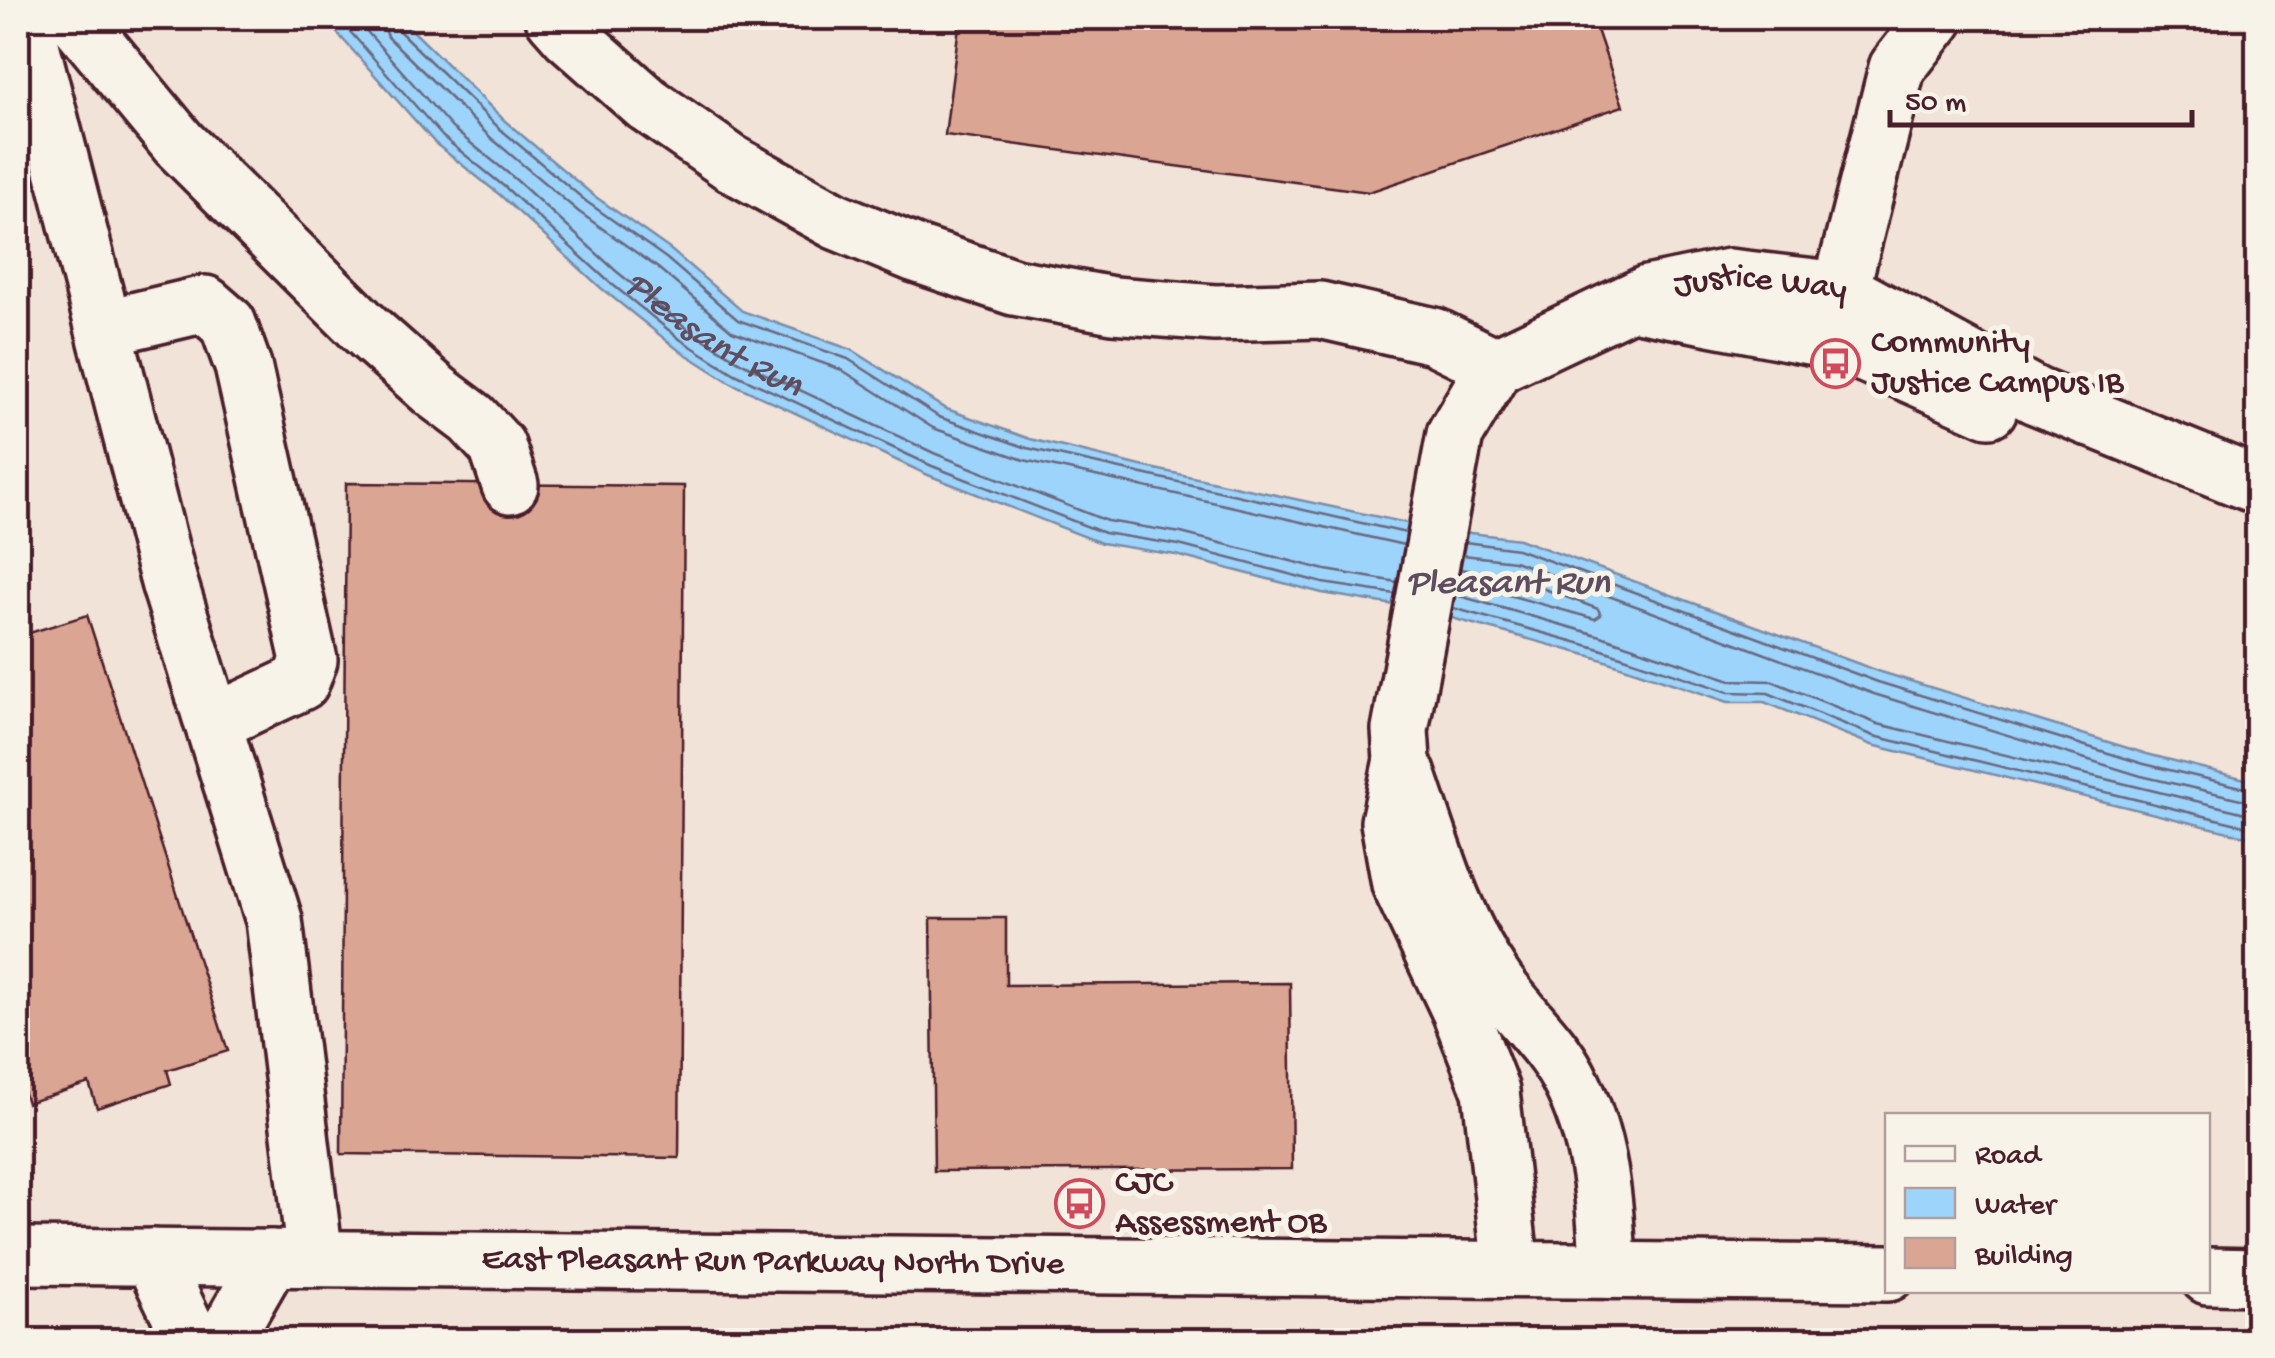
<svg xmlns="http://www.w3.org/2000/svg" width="2275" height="1358" viewBox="0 0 2275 1358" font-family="'Gochi Hand',sans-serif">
	<rect width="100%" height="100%" fill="#f1e3d7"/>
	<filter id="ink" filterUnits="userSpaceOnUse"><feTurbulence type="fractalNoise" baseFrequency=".01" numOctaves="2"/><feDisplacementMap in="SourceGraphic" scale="20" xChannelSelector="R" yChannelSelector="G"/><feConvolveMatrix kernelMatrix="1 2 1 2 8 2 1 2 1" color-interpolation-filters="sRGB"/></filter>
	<g filter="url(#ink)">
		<path fill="#9cd4fb" stroke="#7b8ca8" stroke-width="2.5" d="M 324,18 L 400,18 L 505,121 L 593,195 L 671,250 L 742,311 L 852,350 L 944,408 L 1030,439 L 1141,466 L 1430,528 L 1519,539 L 1881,672 L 2147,754 L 2257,782 L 2257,839 L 1872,745 L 1764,702 L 1728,702 L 1594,657 L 1419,609 L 1322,593 L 1176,555 L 1101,543 L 928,475 L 731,383 L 676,348 L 601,288 L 500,195 L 436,144 Z"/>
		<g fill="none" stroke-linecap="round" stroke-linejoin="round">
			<g stroke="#6b677e" stroke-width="2.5">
				<path d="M 338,18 L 443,137 L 506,188 L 608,281 L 681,340 L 735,374 L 932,466 L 1104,533 L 1179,545 L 1323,583 L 1395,594"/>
				<path id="s1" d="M 355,18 L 452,128 L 514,178 L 616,271 L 689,330 L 742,363 L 936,454 L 1107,521 L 1181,533 L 1326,570 L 1397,582"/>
				<path d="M 381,18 L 388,37 L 491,138 L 579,212 L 658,268 L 732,331 L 842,370 L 933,428 L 1024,460 L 1404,545"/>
				<path d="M 394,18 L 397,29 L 499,128 L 587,202 L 666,258 L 738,320 L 848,359 L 939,417 L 1027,448 L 1406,533"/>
				<path d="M 1465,542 L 1517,549 L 1878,682 L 2144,764 L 2258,791"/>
				<path d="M 1463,555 L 1514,561 L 1874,694 L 2141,776 L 2258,803"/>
				<path d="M 1458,581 L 1595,619 L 1601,615 L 1598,609 L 1510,576 L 1460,569"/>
				<path d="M 1456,595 L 1601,636 L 1731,680 L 1772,681 L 1878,724 L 2258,816"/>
				<path d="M 1453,608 L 1597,648 L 1729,692 L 1768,693 L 1874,736 L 2258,829"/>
			</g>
		</g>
		<path fill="#dba593" stroke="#4a1f2b" stroke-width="2.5" d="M 960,18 L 1593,18 L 1623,106 L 1369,192 L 945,135 Z
			M 346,483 L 684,486 L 679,1158 L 341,1154 Z
			M 87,615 L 228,1051 L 167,1070 L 171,1084 L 97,1108 L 89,1083 L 27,1103 L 18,1075 L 18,629 L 20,636 Z
			M 931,918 L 1006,918 L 1006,985 L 1290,983 L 1292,1169 L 934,1171 Z"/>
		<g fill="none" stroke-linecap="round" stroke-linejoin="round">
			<defs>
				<g id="minor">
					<path d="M 24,18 L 169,582 L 274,920 L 315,1258"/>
					<path d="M 75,18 L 179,144 L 365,329 L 436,392 L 472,419 L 497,446 L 510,485"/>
					<path d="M 554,18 L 569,35 L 647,104 L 731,163 L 836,221 L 916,254 L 1014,287 L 1113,305 L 1215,313 L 1320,310 L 1434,336 L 1495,366"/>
					<path d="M 1841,290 L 1897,68 L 1936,18"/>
					<path d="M 1643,304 L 1835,341 L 1989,409"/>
					<path d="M 104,328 L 205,304 L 228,324 L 243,366 L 309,660 L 301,682 L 213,723"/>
					<path d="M 1407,773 C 1431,841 1451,917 1493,978 C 1515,1012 1549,1040 1568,1076 C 1600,1136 1606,1203 1608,1270"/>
					<path id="s2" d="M 18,1256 L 1888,1273"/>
					<path d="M 152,1257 L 192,1340"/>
					<path id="s3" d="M 1511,1269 L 1491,1091 L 1460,1011 L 1400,884 L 1389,822 L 1402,760 L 1400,730 L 1455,434 L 1495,366 L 1647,294 L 1729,277 L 1841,290 L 2036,396 L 2258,486"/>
					<path d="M 2208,1276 L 2258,1277"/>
					<path d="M 224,1340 L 271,1258"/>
				</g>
			</defs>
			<use href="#minor" stroke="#4a1f2b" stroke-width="62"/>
			<use href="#minor" stroke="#f7f3e8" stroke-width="55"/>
		</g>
	</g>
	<defs>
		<symbol id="bus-ring" viewBox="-11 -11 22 22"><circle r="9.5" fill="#f7f3e8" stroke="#d1495b" stroke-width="1.5"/><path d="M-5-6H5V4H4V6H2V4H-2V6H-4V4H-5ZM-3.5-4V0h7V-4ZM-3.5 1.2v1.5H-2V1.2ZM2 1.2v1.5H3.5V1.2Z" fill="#d1495b"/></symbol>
	</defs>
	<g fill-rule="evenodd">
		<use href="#bus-ring" x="1808" y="336" width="55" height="55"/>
		<use href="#bus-ring" x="1052" y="1176" width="55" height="55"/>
	</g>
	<g text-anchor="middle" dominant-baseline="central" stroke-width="10" stroke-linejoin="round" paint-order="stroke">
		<g font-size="35" fill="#4a1f2b" stroke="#f7f3e8">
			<text stroke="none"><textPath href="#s3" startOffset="1225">Justice Way</textPath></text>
			<text stroke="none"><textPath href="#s2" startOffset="755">East Pleasant Run Parkway North Drive</textPath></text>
		</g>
		<g font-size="35" fill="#4a1f2b" stroke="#f7f3e8" text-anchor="start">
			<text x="1871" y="344">Community<tspan x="1871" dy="40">Justice Campus IB</tspan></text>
			<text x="1115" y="1184">CJC<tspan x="1115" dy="40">Assessment OB</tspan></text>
		</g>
		<g font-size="38" font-style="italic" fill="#5e4c5f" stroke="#f7f3e8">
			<text stroke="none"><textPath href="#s1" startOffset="482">Pleasant Run</textPath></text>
			<text x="1508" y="585">Pleasant Run</text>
		</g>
	</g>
	<rect width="2275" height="1358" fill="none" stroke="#f7f3e8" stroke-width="60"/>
	<rect x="30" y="30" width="2215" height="1298" fill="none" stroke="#4a1f2b" stroke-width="4" filter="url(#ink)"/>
	<rect x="1885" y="1113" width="325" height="180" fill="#f7f3e8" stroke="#b29e9c" stroke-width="2.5"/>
	<rect x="1905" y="1146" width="50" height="15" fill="#f7f3e8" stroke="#b29e9c" stroke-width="2.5"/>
	<text x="1975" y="1163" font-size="30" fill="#4a1f2b">Road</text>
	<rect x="1905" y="1188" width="50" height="30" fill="#9cd4fb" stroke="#b29e9c" stroke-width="2.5"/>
	<text x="1975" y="1213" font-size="30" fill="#4a1f2b">Water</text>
	<rect x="1905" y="1238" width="50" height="30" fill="#dba593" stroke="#b29e9c" stroke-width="2.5"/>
	<text x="1975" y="1263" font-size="30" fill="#4a1f2b">Building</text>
	<path d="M1890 110v15h302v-15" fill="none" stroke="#4a1f2b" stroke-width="5"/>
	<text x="1905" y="110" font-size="30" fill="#4a1f2b" stroke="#f7f3e8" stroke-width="8" paint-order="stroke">50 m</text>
</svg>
